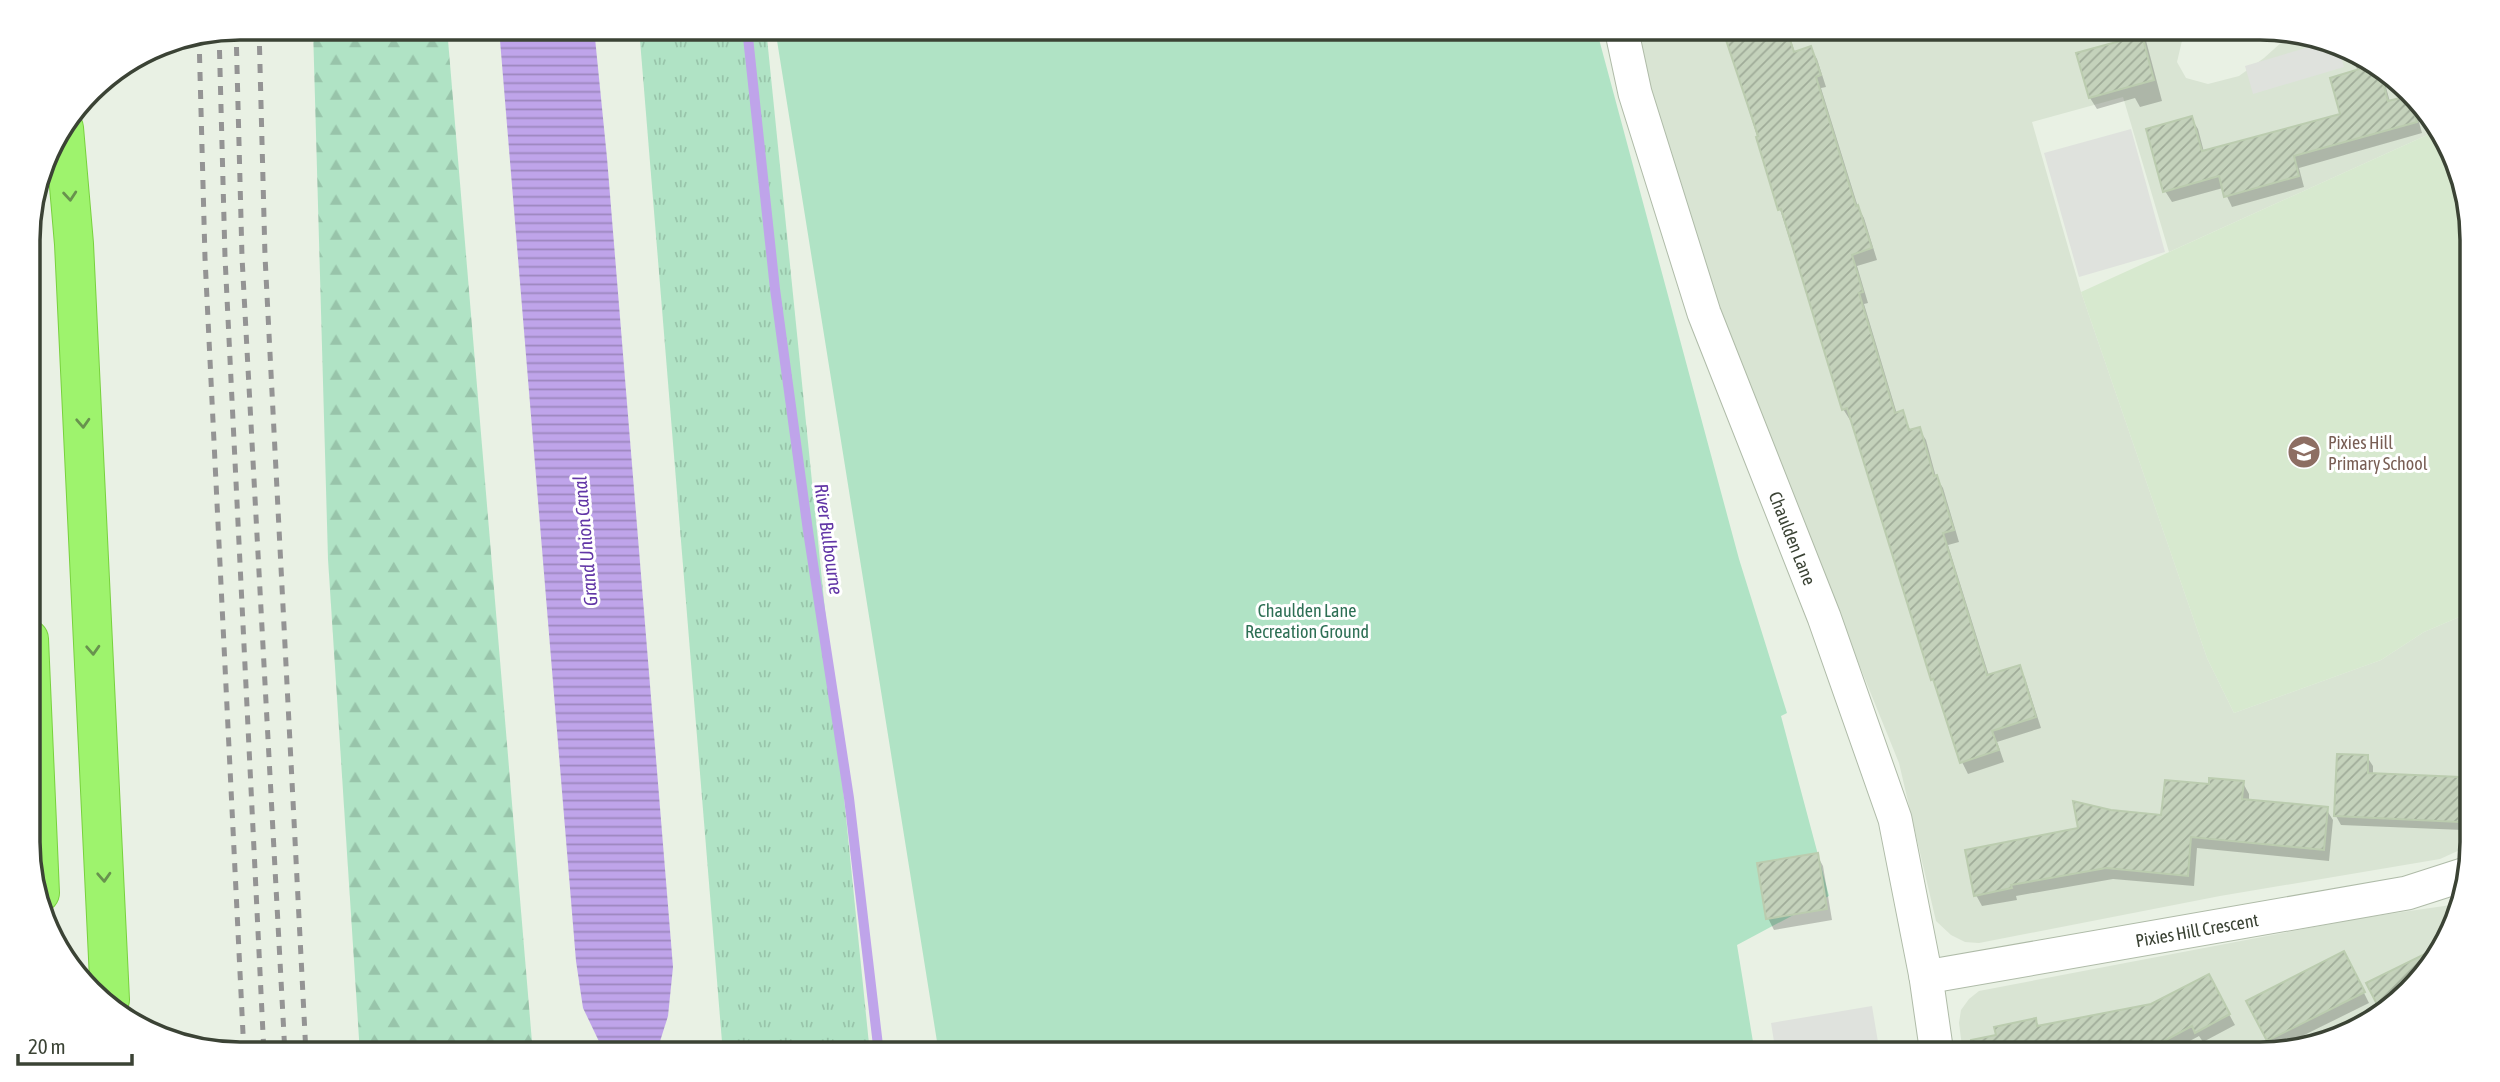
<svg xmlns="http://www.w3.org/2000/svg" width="2500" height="1082" viewBox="0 0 2500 1082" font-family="'Asap Condensed',sans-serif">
	<defs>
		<pattern id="grass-tufts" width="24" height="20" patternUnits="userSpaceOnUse" patternTransform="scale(1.75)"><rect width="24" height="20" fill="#b0e3c5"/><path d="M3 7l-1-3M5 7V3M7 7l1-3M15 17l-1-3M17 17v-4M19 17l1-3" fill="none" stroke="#98c4aa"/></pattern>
		<pattern id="forest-firs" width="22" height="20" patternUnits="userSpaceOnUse" patternTransform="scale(1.75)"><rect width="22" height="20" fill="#b0e3c5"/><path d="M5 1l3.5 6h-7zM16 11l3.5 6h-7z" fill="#98c4aa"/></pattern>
		<pattern id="water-rules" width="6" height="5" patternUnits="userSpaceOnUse" patternTransform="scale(1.75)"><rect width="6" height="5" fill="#bfa4ea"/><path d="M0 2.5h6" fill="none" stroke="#9c87be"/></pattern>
		<pattern id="building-hatch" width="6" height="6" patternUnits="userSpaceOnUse" patternTransform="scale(1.75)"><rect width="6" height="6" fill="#c4d2bb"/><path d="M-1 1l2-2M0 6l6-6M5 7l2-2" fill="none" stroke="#a0ac99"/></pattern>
	</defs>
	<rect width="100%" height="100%" fill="#e9f1e4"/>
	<path fill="#d9e4d3" d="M 1636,28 L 2185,28 L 2177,62 L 2186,78 L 2208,84 L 2239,76 L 2264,58 L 2283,41 L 2287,34 L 2340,44 L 2428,111 L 2436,131 L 2169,252 L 2123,97 L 2032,122 L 2081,292 L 2207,658 L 2234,713 L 2381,660 L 2424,632 L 2471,612 L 2471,845 L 2440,859 L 2220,896 L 1979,943 L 1965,942 L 1951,935 L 1936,921 L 1899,763 L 1713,304 L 1651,92 Z
		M 2460,902 L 2456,922 L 2428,971 L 2378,1018 L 2273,1054 L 1963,1054 L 1959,1023 L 1961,1010 L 1969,999 L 1979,991 L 2361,918 L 2451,905 Z"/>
	<path fill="#d7e9cf" d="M 2436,131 L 2470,213 L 2471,612 L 2424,632 L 2381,660 L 2234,713 L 2207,658 L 2081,292 Z"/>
	<path fill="url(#grass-tufts)" d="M 639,28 L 766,28 L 870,1054 L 723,1054 Z"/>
	<path fill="url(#forest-firs)" d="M 313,28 L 447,28 L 533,1054 L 360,1054 L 328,559 Z"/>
	<path fill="#b0e3c5" d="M 775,28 L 1596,28 L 1739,559 L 1787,713 L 1781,716 L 1829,896 L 1737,945 L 1755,1054 L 939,1054 Z"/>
	<path fill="#dfe2dd" d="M 2306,37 L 2337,43 L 2344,67 L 2253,94 L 2245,66 L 2309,47 Z
		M 2131,129 L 2165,252 L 2079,277 L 2044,153 Z
		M 1872,1006 L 1880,1054 L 1776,1054 L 1771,1023 Z"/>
	<path fill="url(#water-rules)" d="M 499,28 L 594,28 L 607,158 L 673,967 L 668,1016 L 656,1054 L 605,1054 L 583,1008 L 576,961 Z"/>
	<path fill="#0003" d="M 1723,28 L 1787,28 L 1795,53 L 1810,48 L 1817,59 L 1826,87 L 1821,88 L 1858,207 L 1864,218 L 1877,260 L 1857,266 L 1868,303 L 1864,304 L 1897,414 L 1902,412 L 1911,432 L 1919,429 L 1926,440 L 1936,477 L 1943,488 L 1959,542 L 1948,545 L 1989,676 L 2019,667 L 2025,678 L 2041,728 L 1997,742 L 2004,762 L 1968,774 L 1962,762 L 1938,689 L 1933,679 L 1852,419 L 1850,420 L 1843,409 Z
		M 2113,28 L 2161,28 L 2144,33 L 2162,101 L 2140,107 L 2135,98 L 2097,109 L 2090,98 L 2118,44 Z
		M 2348,50 L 2383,76 L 2390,102 L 2409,97 L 2415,108 L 2422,133 L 2299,168 L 2304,187 L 2232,207 L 2223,188 L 2172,202 L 2165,191 L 2191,118 L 2198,129 L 2204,152 L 2343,115 L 2358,71 Z
		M 2367,757 L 2373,766 L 2373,775 L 2459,778 L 2465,788 L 2463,830 L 2341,825 L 2336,816 Z
		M 2243,783 L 2249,794 L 2249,801 L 2326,809 L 2333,820 L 2329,861 L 2197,848 L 2194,886 L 2113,879 L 2016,896 L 2017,900 L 1982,906 L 1976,895 L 2110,811 L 2163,817 L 2211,786 Z
		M 1817,855 L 1823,866 L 1832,920 L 1774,930 L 1768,918 Z
		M 2349,963 L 2369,1003 L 2274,1050 L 2249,1001 Z
		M 2214,987 L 2235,1025 L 2203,1042 L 2199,1036 L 2166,1054 L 2002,1054 L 2035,1020 L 2040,1027 L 2151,1006 Z"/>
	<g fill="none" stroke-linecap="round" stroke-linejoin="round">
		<path stroke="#bfa4ea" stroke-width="10" d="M 747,28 L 775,289 L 808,531 L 849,798 L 879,1054"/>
	</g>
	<path fill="url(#building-hatch)" stroke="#bbccaf" stroke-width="2" d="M 1743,28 L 1786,28 L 1794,52 L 1811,46 L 1821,75 L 1816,77 L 1856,206 L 1858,205 L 1872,248 L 1852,255 L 1863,292 L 1859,293 L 1895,413 L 1903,410 L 1909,430 L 1920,427 L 1934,476 L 1937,475 L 1954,530 L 1943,533 L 1987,675 L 2020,665 L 2036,717 L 1992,731 L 1999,750 L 1960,763 L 1933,679 L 1931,680 L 1847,408 L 1842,410 L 1781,209 L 1778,210 L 1756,137 L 1758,136 L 1724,34 Z
		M 2142,35 L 2154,80 L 2089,98 L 2076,53 Z
		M 2369,66 L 2381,75 L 2388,101 L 2408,96 L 2410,98 L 2417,122 L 2294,156 L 2299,176 L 2224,197 L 2219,176 L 2163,192 L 2146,129 L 2192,116 L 2202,151 L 2340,114 L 2330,78 Z
		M 2337,754 L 2368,755 L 2368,773 L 2460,777 L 2459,822 L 2334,816 Z
		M 2209,778 L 2244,781 L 2242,799 L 2328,807 L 2324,850 L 2191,837 L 2188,876 L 2106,868 L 2011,885 L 2012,888 L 1974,896 L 1965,850 L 2078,828 L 2073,801 L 2111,810 L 2161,815 L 2165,780 L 2209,784 Z
		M 1818,853 L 1827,909 L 1766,919 L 1757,863 Z
		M 2443,945 L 2428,971 L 2382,1014 L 2366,983 Z
		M 2344,951 L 2365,992 L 2267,1041 L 2246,1001 Z
		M 2209,974 L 2230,1014 L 2195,1033 L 2192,1026 L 2140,1054 L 1973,1054 L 1971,1040 L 1996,1035 L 1994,1027 L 2036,1018 L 2037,1026 L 2151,1004 Z"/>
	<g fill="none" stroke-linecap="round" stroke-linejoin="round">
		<defs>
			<g id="street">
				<path id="s1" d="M 1621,28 L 1635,93 L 1704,313 L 1824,617 L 1895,819 L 1926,977 L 1937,1054"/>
				<path id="s2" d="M 1926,977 L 2407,893 L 2466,874"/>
			</g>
			<path id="highway" d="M 64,128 L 74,244 L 110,1000
				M 29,639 L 40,893"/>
		</defs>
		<use href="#street" stroke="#afbba8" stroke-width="35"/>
		<use href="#highway" stroke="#78d13e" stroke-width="40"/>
		<use href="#street" stroke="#fff" stroke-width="33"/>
		<use href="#highway" stroke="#9ef36d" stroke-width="38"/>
		<path stroke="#949494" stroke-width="5" stroke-dasharray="9 9" stroke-linecap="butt" d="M 259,28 L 265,256 L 306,1054
			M 236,29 L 242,257 L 285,1054
			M 219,32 L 225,257 L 264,1054
			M 199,36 L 205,258 L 244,1054"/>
	</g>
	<defs><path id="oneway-chevron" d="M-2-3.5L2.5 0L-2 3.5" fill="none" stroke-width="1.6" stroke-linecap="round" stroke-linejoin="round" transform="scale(1.75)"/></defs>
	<g stroke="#68924e">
		<use href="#oneway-chevron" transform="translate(70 196) rotate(85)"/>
		<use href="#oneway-chevron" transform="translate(83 423) rotate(87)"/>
		<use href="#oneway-chevron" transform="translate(93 650) rotate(87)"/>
		<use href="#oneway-chevron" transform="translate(104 877) rotate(87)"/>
	</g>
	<defs>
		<symbol id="school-disc" viewBox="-11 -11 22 22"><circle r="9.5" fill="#8d6e63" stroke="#fff"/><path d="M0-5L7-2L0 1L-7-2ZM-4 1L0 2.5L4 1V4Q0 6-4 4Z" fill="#fff"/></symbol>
	</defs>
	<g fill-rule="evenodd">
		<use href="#school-disc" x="2285" y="433" width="38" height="38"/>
	</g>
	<g text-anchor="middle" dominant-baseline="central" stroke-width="6" stroke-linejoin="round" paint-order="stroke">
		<g font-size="18" fill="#785e54" stroke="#fff" text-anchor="start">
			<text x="2328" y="442">Pixies Hill<tspan x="2328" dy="21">Primary School</tspan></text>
		</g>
		<g font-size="18" fill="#3b4335" stroke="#fff">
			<text stroke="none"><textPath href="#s1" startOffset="539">Chaulden Lane</textPath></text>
			<text stroke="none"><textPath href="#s2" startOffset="275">Pixies Hill Crescent</textPath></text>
		</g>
		<g font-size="18" fill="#2d6f54" stroke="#fff">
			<text x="1307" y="610">Chaulden Lane<tspan x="1307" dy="21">Recreation Ground</tspan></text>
		</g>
		<g font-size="19" font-style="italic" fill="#6236a6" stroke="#fff">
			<text transform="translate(829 539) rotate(82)">River Bulbourne</text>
			<text transform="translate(585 541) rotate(-95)">Grand Union Canal</text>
		</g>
	</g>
	<path d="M0 0H2500V1082H0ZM240 40H2260A200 200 0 0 1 2460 240V842A200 200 0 0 1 2260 1042H240A200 200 0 0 1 40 842V240A200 200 0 0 1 240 40Z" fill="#fff" fill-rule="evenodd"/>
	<path fill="none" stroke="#3b4335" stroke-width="3.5" d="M240 40H2260A200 200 0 0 1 2460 240V842A200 200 0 0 1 2260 1042H240A200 200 0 0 1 40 842V240A200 200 0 0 1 240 40Z"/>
	<path d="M18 1054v10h114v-10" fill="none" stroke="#3b4335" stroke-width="3.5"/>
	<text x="28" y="1054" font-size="21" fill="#3b4335" stroke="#ffffff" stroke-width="5" paint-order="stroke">20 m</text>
</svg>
